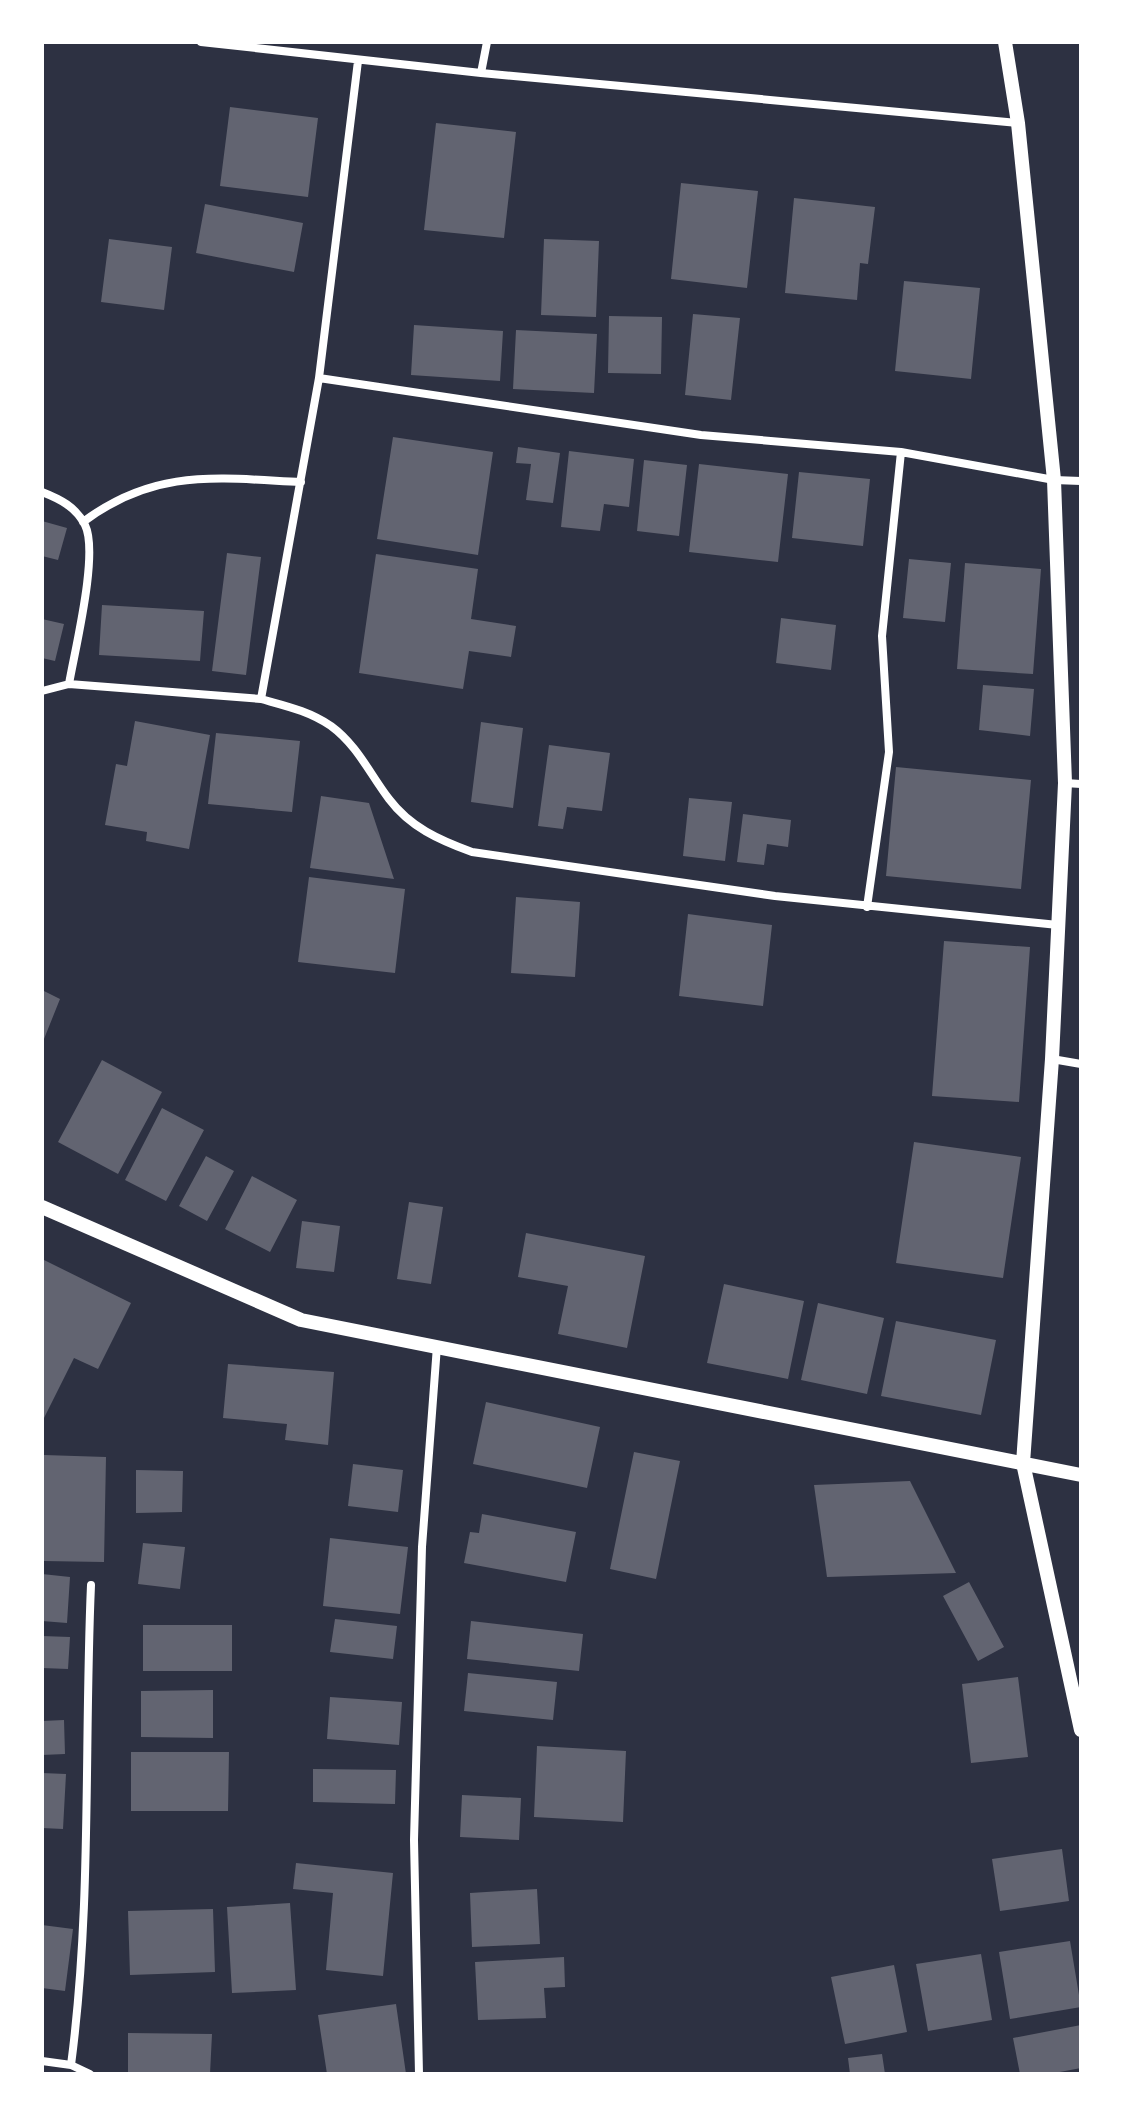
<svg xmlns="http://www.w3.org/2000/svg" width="1123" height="2116" viewBox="0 0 1123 2116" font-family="Barlow,sans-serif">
	<rect width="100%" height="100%" fill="#2d3142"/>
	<path fill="#626471" d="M 230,107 L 318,118 L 308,197 L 220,186 Z
		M 436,123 L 516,132 L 504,238 L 424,230 Z
		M 681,183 L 758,191 L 747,288 L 671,279 Z
		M 794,198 L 875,207 L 868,264 L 860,263 L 857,300 L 785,293 Z
		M 205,204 L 303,223 L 294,272 L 196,253 Z
		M 109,239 L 172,247 L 164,310 L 101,302 Z
		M 544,239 L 599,241 L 596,317 L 541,315 Z
		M 904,281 L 980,288 L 971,379 L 895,371 Z
		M 693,314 L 740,318 L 731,400 L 685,395 Z
		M 609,316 L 662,317 L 661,374 L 608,373 Z
		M 414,325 L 503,331 L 500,381 L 411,375 Z
		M 516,330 L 597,334 L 594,393 L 513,389 Z
		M 393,437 L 493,452 L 478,555 L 377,539 Z
		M 518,447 L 560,453 L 553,503 L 526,500 L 531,464 L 516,463 Z
		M 569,451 L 634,459 L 629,507 L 604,504 L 600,531 L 561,527 Z
		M 644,460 L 687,465 L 679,536 L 637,531 Z
		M 699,464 L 788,474 L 778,562 L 689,552 Z
		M 799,472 L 870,479 L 863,546 L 792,538 Z
		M 42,521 L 67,528 L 58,560 L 42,556 Z
		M 227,553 L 261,557 L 246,675 L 212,671 Z
		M 376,554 L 478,569 L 471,619 L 516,626 L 511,657 L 469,651 L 463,689 L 359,673 Z
		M 909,559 L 951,563 L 945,622 L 903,618 Z
		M 965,563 L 1041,569 L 1033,674 L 957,669 Z
		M 102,605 L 204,611 L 200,661 L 99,655 Z
		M 781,618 L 836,625 L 831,670 L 776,663 Z
		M 42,619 L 64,624 L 55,661 L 42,658 Z
		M 983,685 L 1034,689 L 1030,736 L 979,730 Z
		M 135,721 L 210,735 L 189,849 L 146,841 L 147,832 L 105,825 L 116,764 L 127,766 Z
		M 481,722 L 523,728 L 513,808 L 471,802 Z
		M 216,733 L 300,741 L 292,812 L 208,804 Z
		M 549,745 L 610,753 L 602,811 L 567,807 L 563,829 L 538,826 Z
		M 896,767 L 1031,780 L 1021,889 L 886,876 Z
		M 321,796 L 369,803 L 394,879 L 310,868 Z
		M 689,798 L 732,802 L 725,861 L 683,856 Z
		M 743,814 L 791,820 L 788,847 L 767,844 L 764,865 L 737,862 Z
		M 309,877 L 405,889 L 395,973 L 298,962 Z
		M 516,897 L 580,902 L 575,977 L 511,973 Z
		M 688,914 L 772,925 L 763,1006 L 679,996 Z
		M 944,941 L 1030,947 L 1019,1102 L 932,1096 Z
		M 42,990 L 60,999 L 42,1044 Z
		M 102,1060 L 162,1092 L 118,1174 L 58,1142 Z
		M 162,1108 L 204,1130 L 166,1201 L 125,1180 Z
		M 914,1142 L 1021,1157 L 1003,1278 L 896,1263 Z
		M 206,1156 L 234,1171 L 207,1221 L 179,1206 Z
		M 252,1176 L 297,1200 L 270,1252 L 225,1229 Z
		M 409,1202 L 443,1207 L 431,1284 L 397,1279 Z
		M 302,1221 L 340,1226 L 334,1272 L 296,1268 Z
		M 526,1233 L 645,1256 L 627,1348 L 558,1334 L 568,1286 L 518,1277 Z
		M 42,1259 L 131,1303 L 98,1369 L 74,1358 L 42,1422 Z
		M 724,1284 L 804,1301 L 788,1379 L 707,1363 Z
		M 818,1303 L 884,1318 L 867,1394 L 801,1380 Z
		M 896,1321 L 996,1340 L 981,1415 L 881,1396 Z
		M 228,1364 L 334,1372 L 328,1445 L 285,1440 L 287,1424 L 223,1418 Z
		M 486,1402 L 600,1427 L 587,1488 L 473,1464 Z
		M 634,1452 L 680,1461 L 656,1579 L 610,1569 Z
		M 44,1455 L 106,1457 L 104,1562 L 43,1561 Z
		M 353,1464 L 403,1470 L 398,1512 L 348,1506 Z
		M 136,1470 L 183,1471 L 182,1512 L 136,1513 Z
		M 910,1481 L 956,1573 L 827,1577 L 814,1485 Z
		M 482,1514 L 576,1532 L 566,1582 L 464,1563 L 470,1532 L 479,1533 Z
		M 330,1538 L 408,1547 L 400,1614 L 323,1606 Z
		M 143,1543 L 185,1547 L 180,1589 L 138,1584 Z
		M 42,1574 L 70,1577 L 67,1623 L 42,1621 Z
		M 969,1582 L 1004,1647 L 978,1661 L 943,1596 Z
		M 335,1619 L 397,1626 L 393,1659 L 330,1652 Z
		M 471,1621 L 583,1634 L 579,1671 L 467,1659 Z
		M 143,1625 L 232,1625 L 232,1671 L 143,1671 Z
		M 42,1636 L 70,1637 L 68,1669 L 42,1668 Z
		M 468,1673 L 557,1682 L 553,1720 L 464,1711 Z
		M 1018,1677 L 1028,1757 L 971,1763 L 962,1684 Z
		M 213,1690 L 213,1738 L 141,1737 L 141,1691 Z
		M 330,1697 L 402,1702 L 399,1745 L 327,1739 Z
		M 64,1720 L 65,1754 L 42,1755 L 42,1721 Z
		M 537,1746 L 626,1751 L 623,1822 L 534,1817 Z
		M 131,1752 L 229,1752 L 228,1811 L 131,1811 Z
		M 313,1769 L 396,1770 L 395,1804 L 313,1802 Z
		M 42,1773 L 66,1774 L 63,1829 L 42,1828 Z
		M 462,1795 L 521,1798 L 519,1840 L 460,1837 Z
		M 1062,1849 L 1069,1901 L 1000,1911 L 992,1859 Z
		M 296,1863 L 393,1873 L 383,1976 L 326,1970 L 333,1893 L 293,1889 Z
		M 537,1889 L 540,1944 L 472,1947 L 470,1893 Z
		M 290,1903 L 296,1990 L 232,1993 L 227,1907 Z
		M 213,1909 L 215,1972 L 130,1975 L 128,1911 Z
		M 42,1925 L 73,1929 L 65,1991 L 42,1988 Z
		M 1070,1941 L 1081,2007 L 1010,2019 L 999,1952 Z
		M 981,1954 L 992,2020 L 928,2031 L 916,1964 Z
		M 564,1957 L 565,1987 L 544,1988 L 546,2018 L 478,2020 L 475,1962 Z
		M 894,1965 L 907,2032 L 845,2044 L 831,1977 Z
		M 396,2004 L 406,2074 L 327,2074 L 318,2015 Z
		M 1081,2025 L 1081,2068 L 1049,2074 L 1020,2074 L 1013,2038 Z
		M 128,2033 L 212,2034 L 210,2074 L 128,2074 Z
		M 882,2054 L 885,2074 L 850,2074 L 848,2058 Z"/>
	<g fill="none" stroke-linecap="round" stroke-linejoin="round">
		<path stroke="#fff" stroke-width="8" d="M 201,42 L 481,73 L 1018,123
			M 358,61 L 319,378 L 261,699 C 286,706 309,711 331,726 C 357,745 370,774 389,799 C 410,827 439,840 472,852 L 775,896 L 1058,925
			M 481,73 L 487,42
			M 319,378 L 701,435 L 901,452 L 1054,480 L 1081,481
			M 42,492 C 60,499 76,507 85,525 C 99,553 75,649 69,684
			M 83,522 C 155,468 216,478 301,482
			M 42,691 L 69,684 L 261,699
			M 1065,783 L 1081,784
			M 867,907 L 889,752 L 882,636 L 901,452
			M 1052,1059 L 1081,1064
			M 42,2061 L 71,2065 L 90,2074
			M 71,2065 C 92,1906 84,1745 91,1585
			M 419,2074 L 414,1840 L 422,1547 L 437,1346"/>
		<path stroke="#fff" stroke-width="14" d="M 1005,42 L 1018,123 L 1054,480 L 1065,783 L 1052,1059 L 1023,1463 L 1081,1730
			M 42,1207 L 301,1320 L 1081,1475"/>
	</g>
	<rect width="1123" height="2116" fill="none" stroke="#ffffff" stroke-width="88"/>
</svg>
